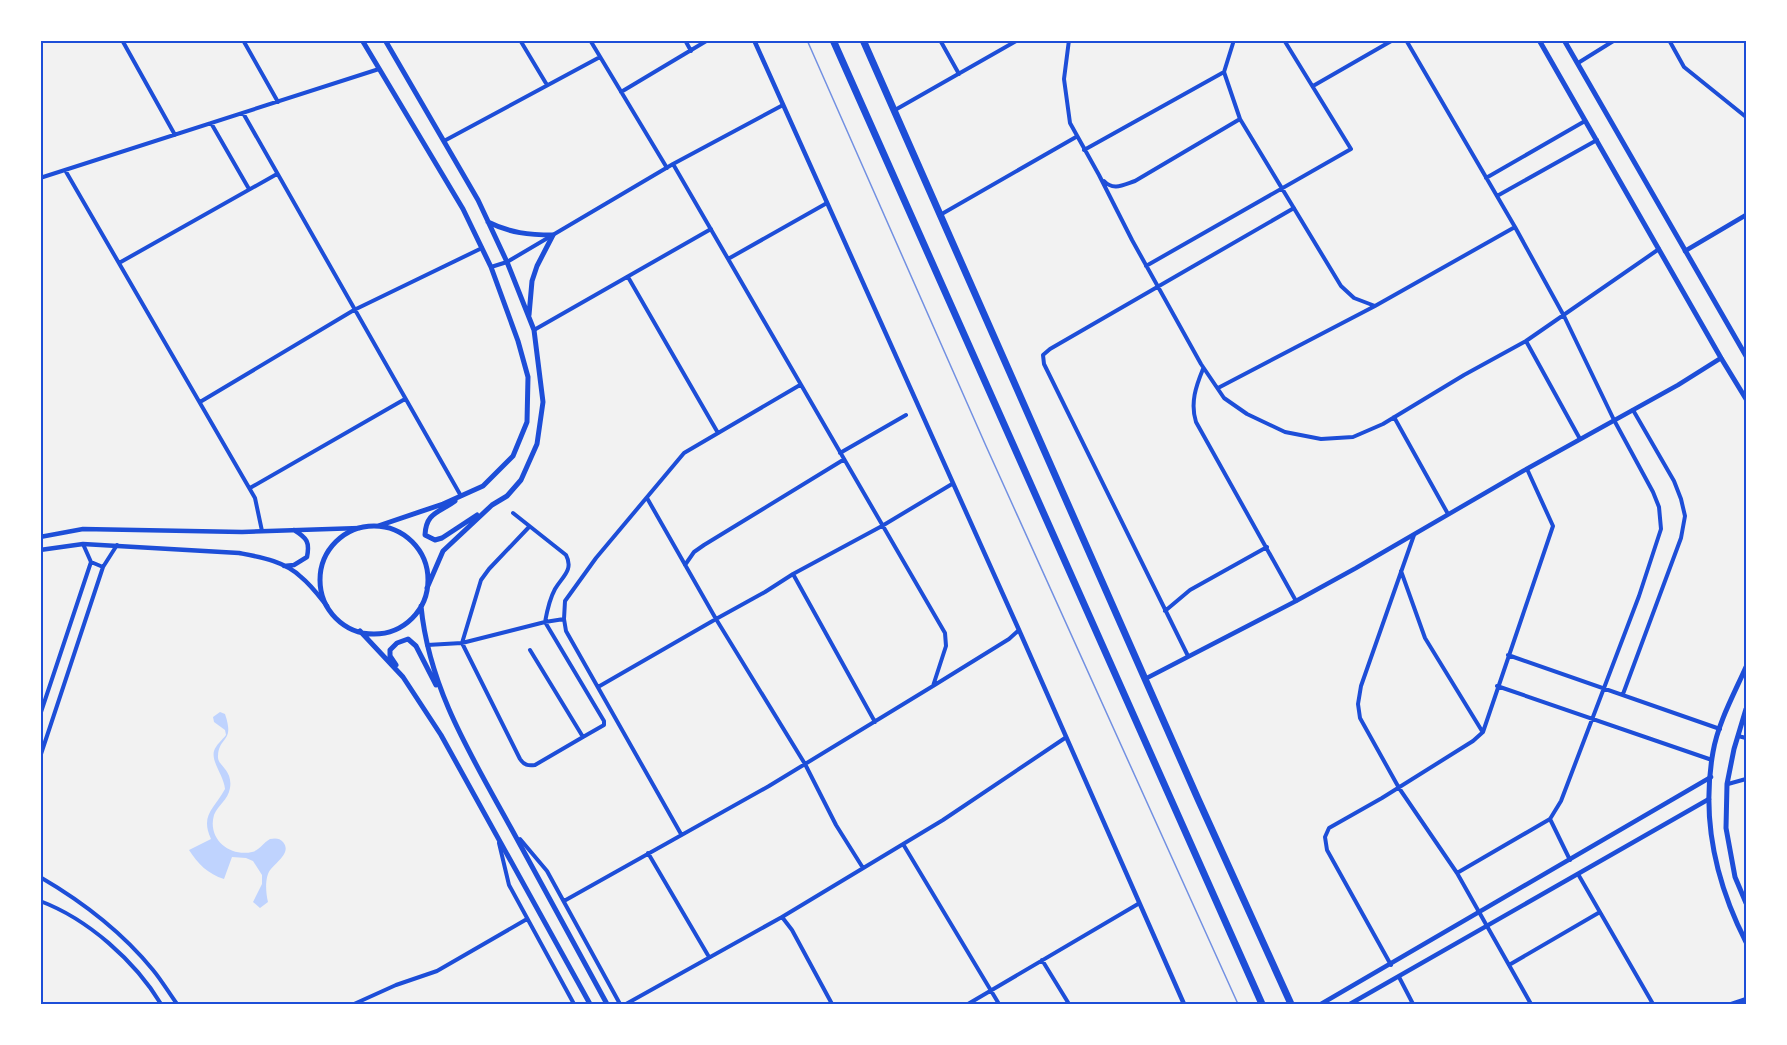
<svg xmlns="http://www.w3.org/2000/svg" width="1787" height="1045" viewBox="0 0 1787 1045" font-family="'Source Serif 4',serif">
	<rect width="100%" height="100%" fill="#f2f2f2"/>
	<path fill="#bfd3fe" d="M 220,712 L 225,714 C 235,743 219,736 218,756 C 217,766 233,769 230,788 C 228,800 218,805 214,815 C 207,839 230,857 252,852 C 260,850 263,843 270,839 C 275,838 280,838 283,842 C 293,854 272,864 268,874 C 265,882 266,894 268,902 L 260,908 L 253,902 L 262,884 L 262,875 L 253,861 L 246,858 L 232,857 L 224,879 C 208,874 198,864 189,850 L 211,839 C 200,815 214,809 225,789 C 224,776 211,762 214,751 C 216,745 222,740 226,735 L 225,730 L 214,722 L 213,717 Z"/>
	<g fill="none" stroke-linecap="round" stroke-linejoin="round">
		<path stroke="#1d4ed8" stroke-width="4" d="M 122,40 L 175,135
			M 243,40 L 278,102
			M 520,40 L 547,85
			M 590,40 L 667,168
			M 685,40 L 691,51
			M 940,40 L 959,74
			M 1069,40 L 1064,79 L 1070,123 L 1099,175
			M 1406,40 L 1515,227 L 1564,316 L 1614,420 L 1653,492 L 1659,507 L 1661,529 L 1639,596 L 1561,801 L 1550,819 L 1457,873
			M 1669,40 L 1684,67 L 1746,117
			M 1578,63 L 1615,40
			M 1313,86 L 1393,40
			M 621,92 L 708,40
			M 895,110 L 1018,40
			M 243,113 L 461,496
			M 1240,119 L 1341,286 L 1354,298 L 1375,306
			M 211,123 L 249,189
			M 444,141 L 600,57
			M 1084,150 L 1224,72
			M 65,170 L 255,498 L 262,531
			M 1099,175 L 1132,240 L 1201,364 L 1224,398 L 1247,414 L 1285,432 L 1321,439 L 1353,437 L 1383,424 L 1464,375 L 1526,341 L 1659,249
			M 40,178 L 379,69
			M 1486,178 L 1585,121
			M 1104,181 C 1113,191 1123,185 1135,181 L 1240,119 L 1224,72 L 1234,40
			M 1497,196 L 1597,140
			M 940,215 L 1076,137
			M 728,259 L 827,203
			M 119,263 L 277,174
			M 1146,266 L 1351,149 L 1284,40
			M 491,267 L 507,262 L 673,164 L 783,105
			M 628,277 L 718,433
			M 534,330 L 711,229
			M 1526,341 L 1580,439
			M 1203,369 C 1196,386 1190,403 1196,422 L 1296,601
			M 1218,388 L 1375,306 L 1515,227
			M 200,402 L 354,310 L 482,248
			M 1394,417 L 1448,514
			M 840,453 L 906,415
			M 250,488 L 405,399
			M 647,498 L 716,619 L 805,764 L 836,825 L 863,868
			M 513,513 L 566,555 C 574,570 562,577 555,589 C 549,600 547,611 545,622 L 564,619
			M 529,527 L 489,569 L 481,580 L 462,643 L 520,759 C 524,765 528,766 535,765 L 583,737 L 530,650
			M 1414,535 L 1361,686 L 1358,704 L 1360,718 L 1399,788 L 1457,873 L 1531,1004
			M 91,562 L 103,567
			M 685,565 L 694,552 L 704,545 L 843,460
			M 1401,571 L 1425,638 L 1482,731
			M 793,574 L 875,722
			M 1165,611 L 1190,590 L 1267,547
			M 427,645 L 462,643 L 545,622 L 604,721 L 604,725 L 583,737
			M 1508,655 L 1720,729
			M 1188,656 L 1044,364 L 1043,355 L 1050,349 L 1294,208
			M 933,686 L 1009,639 L 1019,630
			M 1497,686 L 1712,760
			M 598,687 L 716,619 L 765,592 L 793,574 L 882,526 L 952,484
			M 1623,694 L 1681,538 L 1685,516 L 1681,499 L 1674,481 L 1633,410
			M 40,715 L 91,562 L 83,544
			M 1738,736 L 1746,738
			M 40,757 L 103,567 L 117,545
			M 1728,784 L 1746,779
			M 1550,819 L 1570,860
			M 681,834 L 566,631 L 564,619 L 565,601 L 596,558 L 684,453 L 800,385
			M 520,839 L 547,871 L 620,1004
			M 499,843 L 509,885 L 574,1004
			M 903,844 L 999,1004
			M 648,853 L 709,957
			M 1578,874 L 1653,1004
			M 40,877 C 83,902 122,932 153,970 C 162,981 169,993 177,1004
			M 40,901 C 88,919 135,961 161,1004
			M 564,901 L 769,786 L 933,686 L 946,646 L 945,633 L 673,164
			M 1042,960 L 1069,1004
			M 1391,965 L 1327,850 L 1325,837 L 1329,828 L 1382,798 L 1473,741 L 1483,732 L 1553,526 L 1527,469
			M 1509,965 L 1600,912
			M 1399,977 L 1413,1004
			M 354,1004 L 396,985 L 437,971 L 527,919
			M 626,1004 L 782,917
			M 832,1004 L 792,930 L 782,917 L 943,820 L 1065,738
			M 968,1004 L 1138,904
			M 1731,1004 L 1746,999"/>
		<path stroke="#1d4ed8" stroke-width="4.5" d="M 754,40 L 1019,630 L 1184,1004
			M 1685,251 L 1746,215
			M 40,537 L 83,529 L 242,532 L 360,528
			M 40,550 L 83,544 L 239,553 C 260,557 285,561 301,577 C 311,585 319,596 327,606
			M 284,566 L 294,565 L 307,557 C 310,542 307,538 294,530
			M 1145,679 L 1296,601 L 1356,568 L 1523,471 L 1678,385 L 1721,358
			M 1321,1004 L 1711,777
			M 1350,1004 L 1709,799"/>
		<path stroke="#1d4ed8" stroke-width="5" d="M 362,40 L 463,209 L 491,267 L 518,341 L 528,377 L 527,422 L 513,456 L 483,486 L 443,504 L 378,526
			M 385,40 L 478,200 L 507,262 L 534,330 L 543,402 L 537,444 L 521,480 L 507,496 L 492,505 L 443,551 L 427,588
			M 1539,40 L 1721,358 L 1746,399
			M 1564,40 L 1746,356
			M 488,222 C 510,233 529,235 553,235 L 537,266 L 532,281 L 529,315
			M 455,501 C 439,513 426,512 425,535 L 435,540 L 442,538 L 477,515
			M320 580a54 54 0 1 1 108 0a54 54 0 1 1-108 0Z
			M 421,606 C 429,689 472,757 511,828 C 543,887 575,946 607,1004
			M 360,631 L 403,677 L 441,735 L 590,1004
			M 396,665 L 390,656 L 390,650 L 397,643 L 408,639 L 416,646 L 436,685
			M 1746,667 C 1734,694 1718,723 1713,752 C 1701,819 1716,883 1746,942
			M 1746,709 L 1734,749 L 1727,784 L 1726,828 L 1735,877 L 1746,903"/>
		<path stroke="#1d4ed8" stroke-width="7" d="M 833,40 L 1262,1004
			M 863,40 L 1198,799 L 1291,1004"/>
		<path stroke="#7290e2" stroke-width="1.5" d="M 807,40 L 986,446 L 1238,1004"/>
	</g>
	<rect width="1787" height="1045" fill="none" stroke="#ffffff" stroke-width="84"/>
	<rect x="42" y="42" width="1703" height="961" fill="none" stroke="#1d4ed8" stroke-width="2"/>
</svg>
